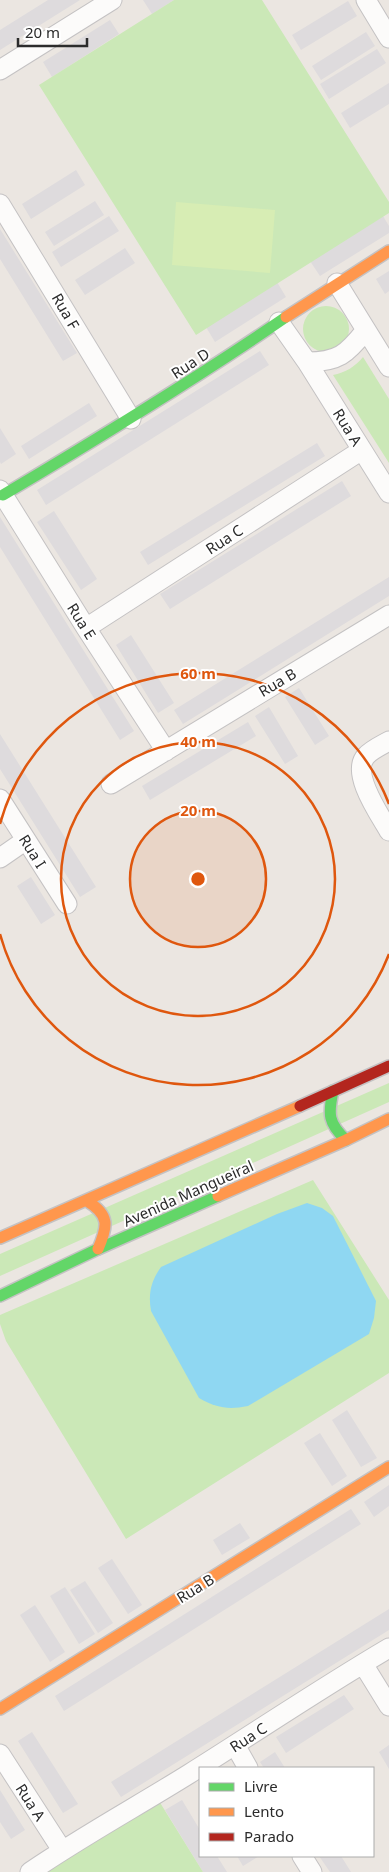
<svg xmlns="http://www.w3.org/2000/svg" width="389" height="1872" viewBox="0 0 389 1872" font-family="'Noto Sans',sans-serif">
	<rect width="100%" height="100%" fill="#ebe6e1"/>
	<path fill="#dedbdd" d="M 48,0 L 80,0 L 0,50 L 0,30 Z
		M 143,0 L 174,0 L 152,14 Z
		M 348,1 L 357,16 L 301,50 L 292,35 Z
		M 110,20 L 119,34 L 52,77 L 43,62 Z
		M 366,32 L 375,46 L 321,80 L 312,66 Z
		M 377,49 L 386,63 L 329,99 L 320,84 Z
		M 389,83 L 389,104 L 350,128 L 341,113 Z
		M 76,170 L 85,185 L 31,219 L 22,204 Z
		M 95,201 L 104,215 L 54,246 L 45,232 Z
		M 109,216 L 119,231 L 61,267 L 52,252 Z
		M 383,216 L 389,226 L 389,233 L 320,276 L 310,261 Z
		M 0,229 L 77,353 L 63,361 L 0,259 Z
		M 125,248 L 135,263 L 85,295 L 75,280 Z
		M 389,271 L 389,291 L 385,294 L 376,279 Z
		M 277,282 L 286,297 L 215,342 L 206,327 Z
		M 260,351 L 269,365 L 46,505 L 37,490 Z
		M 89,403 L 97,416 L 29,459 L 21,446 Z
		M 0,428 L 16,454 L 1,464 L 0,462 Z
		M 317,443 L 325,456 L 148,565 L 140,552 Z
		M 342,481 L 351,496 L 170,609 L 160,594 Z
		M 54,511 L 97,579 L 81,590 L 37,522 Z
		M 0,517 L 134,731 L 120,740 L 0,547 Z
		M 389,577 L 389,596 L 183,724 L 174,710 Z
		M 131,635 L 174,703 L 158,713 L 116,645 Z
		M 299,688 L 329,736 L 315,745 L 285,697 Z
		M 269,707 L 298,756 L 285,764 L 255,716 Z
		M 248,722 L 256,736 L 150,800 L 142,786 Z
		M 0,734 L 96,887 L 80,897 L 0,769 Z
		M 31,877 L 55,915 L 41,924 L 17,886 Z
		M 347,1410 L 377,1458 L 361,1467 L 332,1420 Z
		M 320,1433 L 347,1476 L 332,1486 L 304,1443 Z
		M 389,1485 L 389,1506 L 374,1517 L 364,1502 Z
		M 351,1509 L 361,1524 L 64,1711 L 55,1696 Z
		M 240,1523 L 250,1538 L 222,1555 L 213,1540 Z
		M 112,1559 L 142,1605 L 128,1614 L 98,1568 Z
		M 85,1581 L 113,1623 L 98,1633 L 70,1590 Z
		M 65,1587 L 95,1634 L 79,1644 L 50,1596 Z
		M 35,1605 L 65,1652 L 50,1662 L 20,1615 Z
		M 389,1609 L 389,1630 L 121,1797 L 111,1782 Z
		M 344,1695 L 354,1709 L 286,1753 L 276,1737 Z
		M 32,1732 L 78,1804 L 63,1813 L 18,1741 Z
		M 389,1745 L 389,1769 L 379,1752 Z
		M 275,1752 L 285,1768 L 264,1768 L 260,1762 Z
		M 0,1790 L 25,1830 L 11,1839 L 0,1822 Z
		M 182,1800 L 200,1830 L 200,1856 L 217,1856 L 227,1872 L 203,1872 L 165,1810 Z
		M 237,1856 L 259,1856 L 243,1866 Z
		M 319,1856 L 341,1856 L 351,1872 L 330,1872 Z"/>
	<path fill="#cbe8b7" d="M 174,0 L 262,0 L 389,202 L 389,213 L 196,335 L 39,85 Z
		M303 329a23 23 0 1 1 46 0a23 23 0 1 1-46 0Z
		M 363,357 L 389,399 L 389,463 L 333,375 C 345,373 356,366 363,357 Z
		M 389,1083 L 389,1102 L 0,1276 L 0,1254 Z
		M 313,1180 L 389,1300 L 389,1373 L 126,1539 L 6,1341 L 0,1324 L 0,1315 Z
		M 159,1801 L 203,1872 L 46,1872 Z"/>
	<path fill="#d7edb4" d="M 176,202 L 275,210 L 270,273 L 172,265 Z"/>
	<path fill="#8fd7f2" d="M 307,1203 L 322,1208 L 333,1216 L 376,1301 L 374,1318 L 369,1334 L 248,1406 C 228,1410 217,1408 199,1398 L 151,1311 C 148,1293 151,1281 161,1267 L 277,1214 Z"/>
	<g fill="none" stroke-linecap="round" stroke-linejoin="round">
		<defs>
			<path id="street" d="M 366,0 L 389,38
				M 0,70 L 112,0
				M 0,204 L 131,419
				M 337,283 L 389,367
				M 279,322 L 307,362 L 389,493
				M 307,362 C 338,362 347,354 365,331
				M 0,490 L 86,628 L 166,751
				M 86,628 L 362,450
				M 389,741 C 382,745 371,750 366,756 C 350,773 380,815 389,831
				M 111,784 L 389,615
				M 0,799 L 67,904
				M 0,858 L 26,840
				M 363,1664 L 389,1706
				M 235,1745 L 248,1768
				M 0,1754 L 62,1850
				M 302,1856 L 312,1872
				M 30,1872 C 81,1837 136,1807 189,1774 C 256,1732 321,1688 389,1648"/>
			<path id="fast" d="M 3,495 C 99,438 194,380 286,317
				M 333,1091 C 328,1114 328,1123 346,1140
				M 0,1296 L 98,1249 L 218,1196"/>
			<path id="slow" d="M 286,317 L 389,251
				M 218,1196 L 346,1140 L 389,1119
				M 87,1201 C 110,1215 108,1226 98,1249
				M 0,1238 L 300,1106
				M 0,1709 L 389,1467"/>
			<path id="jam" d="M 300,1106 L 389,1066"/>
		</defs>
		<use href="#street" stroke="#c4c2c3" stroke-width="21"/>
		<use href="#fast" stroke="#c4c2c3" stroke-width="14"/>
		<use href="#slow" stroke="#c4c2c3" stroke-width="14"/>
		<use href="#jam" stroke="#c4c2c3" stroke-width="14"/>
		<use href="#street" stroke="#fcfbfa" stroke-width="19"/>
		<use href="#fast" stroke="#63d668" stroke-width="11"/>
		<use href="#slow" stroke="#ff974d" stroke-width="11"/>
		<use href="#jam" stroke="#b3261e" stroke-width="11"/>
	</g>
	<circle cx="198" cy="879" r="68" fill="#df570e" fill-opacity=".12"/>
	<g fill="none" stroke="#df570e" stroke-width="2.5">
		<circle cx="198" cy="879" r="68"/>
		<circle cx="198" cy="879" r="137"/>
		<path d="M389 954A205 205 0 0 1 0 934M0 824A205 205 0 0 1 389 804"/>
	</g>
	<g text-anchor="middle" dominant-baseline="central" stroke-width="4" stroke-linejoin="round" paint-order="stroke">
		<g font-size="15" fill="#2c2c2c" stroke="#fff">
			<text transform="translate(66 311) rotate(60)">Rua F</text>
			<text transform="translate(190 363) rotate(-33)">Rua D</text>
			<text transform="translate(348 427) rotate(58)">Rua A</text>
			<text transform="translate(224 539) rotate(-33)">Rua C</text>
			<text transform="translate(82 621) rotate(58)">Rua E</text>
			<text transform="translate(277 682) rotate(-31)">Rua B</text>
			<text transform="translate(33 851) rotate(58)">Rua I</text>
			<text transform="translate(188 1193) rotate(-24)">Avenida Mangueiral</text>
			<text transform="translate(195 1588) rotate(-32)">Rua B</text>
			<text transform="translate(248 1737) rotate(-33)">Rua C</text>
			<text transform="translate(31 1802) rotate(57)">Rua A</text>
		</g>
	</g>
	<circle cx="198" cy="879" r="8" fill="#df570e" stroke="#fff" stroke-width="2.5"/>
	<g font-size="15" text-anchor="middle" font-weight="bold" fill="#df570e" stroke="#fff" stroke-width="4" stroke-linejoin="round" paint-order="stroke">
		<text x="198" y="679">60 m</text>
		<text x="198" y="747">40 m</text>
		<text x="198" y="816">20 m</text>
	</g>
	<rect x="199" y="1767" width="175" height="90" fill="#ffffff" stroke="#ababab"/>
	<rect x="209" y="1783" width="25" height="8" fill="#63d668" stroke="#ababab"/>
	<text x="244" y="1792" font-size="15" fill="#2c2c2c">Livre</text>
	<rect x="209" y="1808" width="25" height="8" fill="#ff974d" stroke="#ababab"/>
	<text x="244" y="1817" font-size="15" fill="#2c2c2c">Lento</text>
	<rect x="209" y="1833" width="25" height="8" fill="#b3261e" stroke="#ababab"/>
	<text x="244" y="1842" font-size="15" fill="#2c2c2c">Parado</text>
	<path d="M18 38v8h69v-8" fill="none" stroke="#2c2c2c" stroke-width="2.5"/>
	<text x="25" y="38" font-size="15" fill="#2c2c2c" stroke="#ffffff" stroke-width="4" paint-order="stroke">20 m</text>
</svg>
